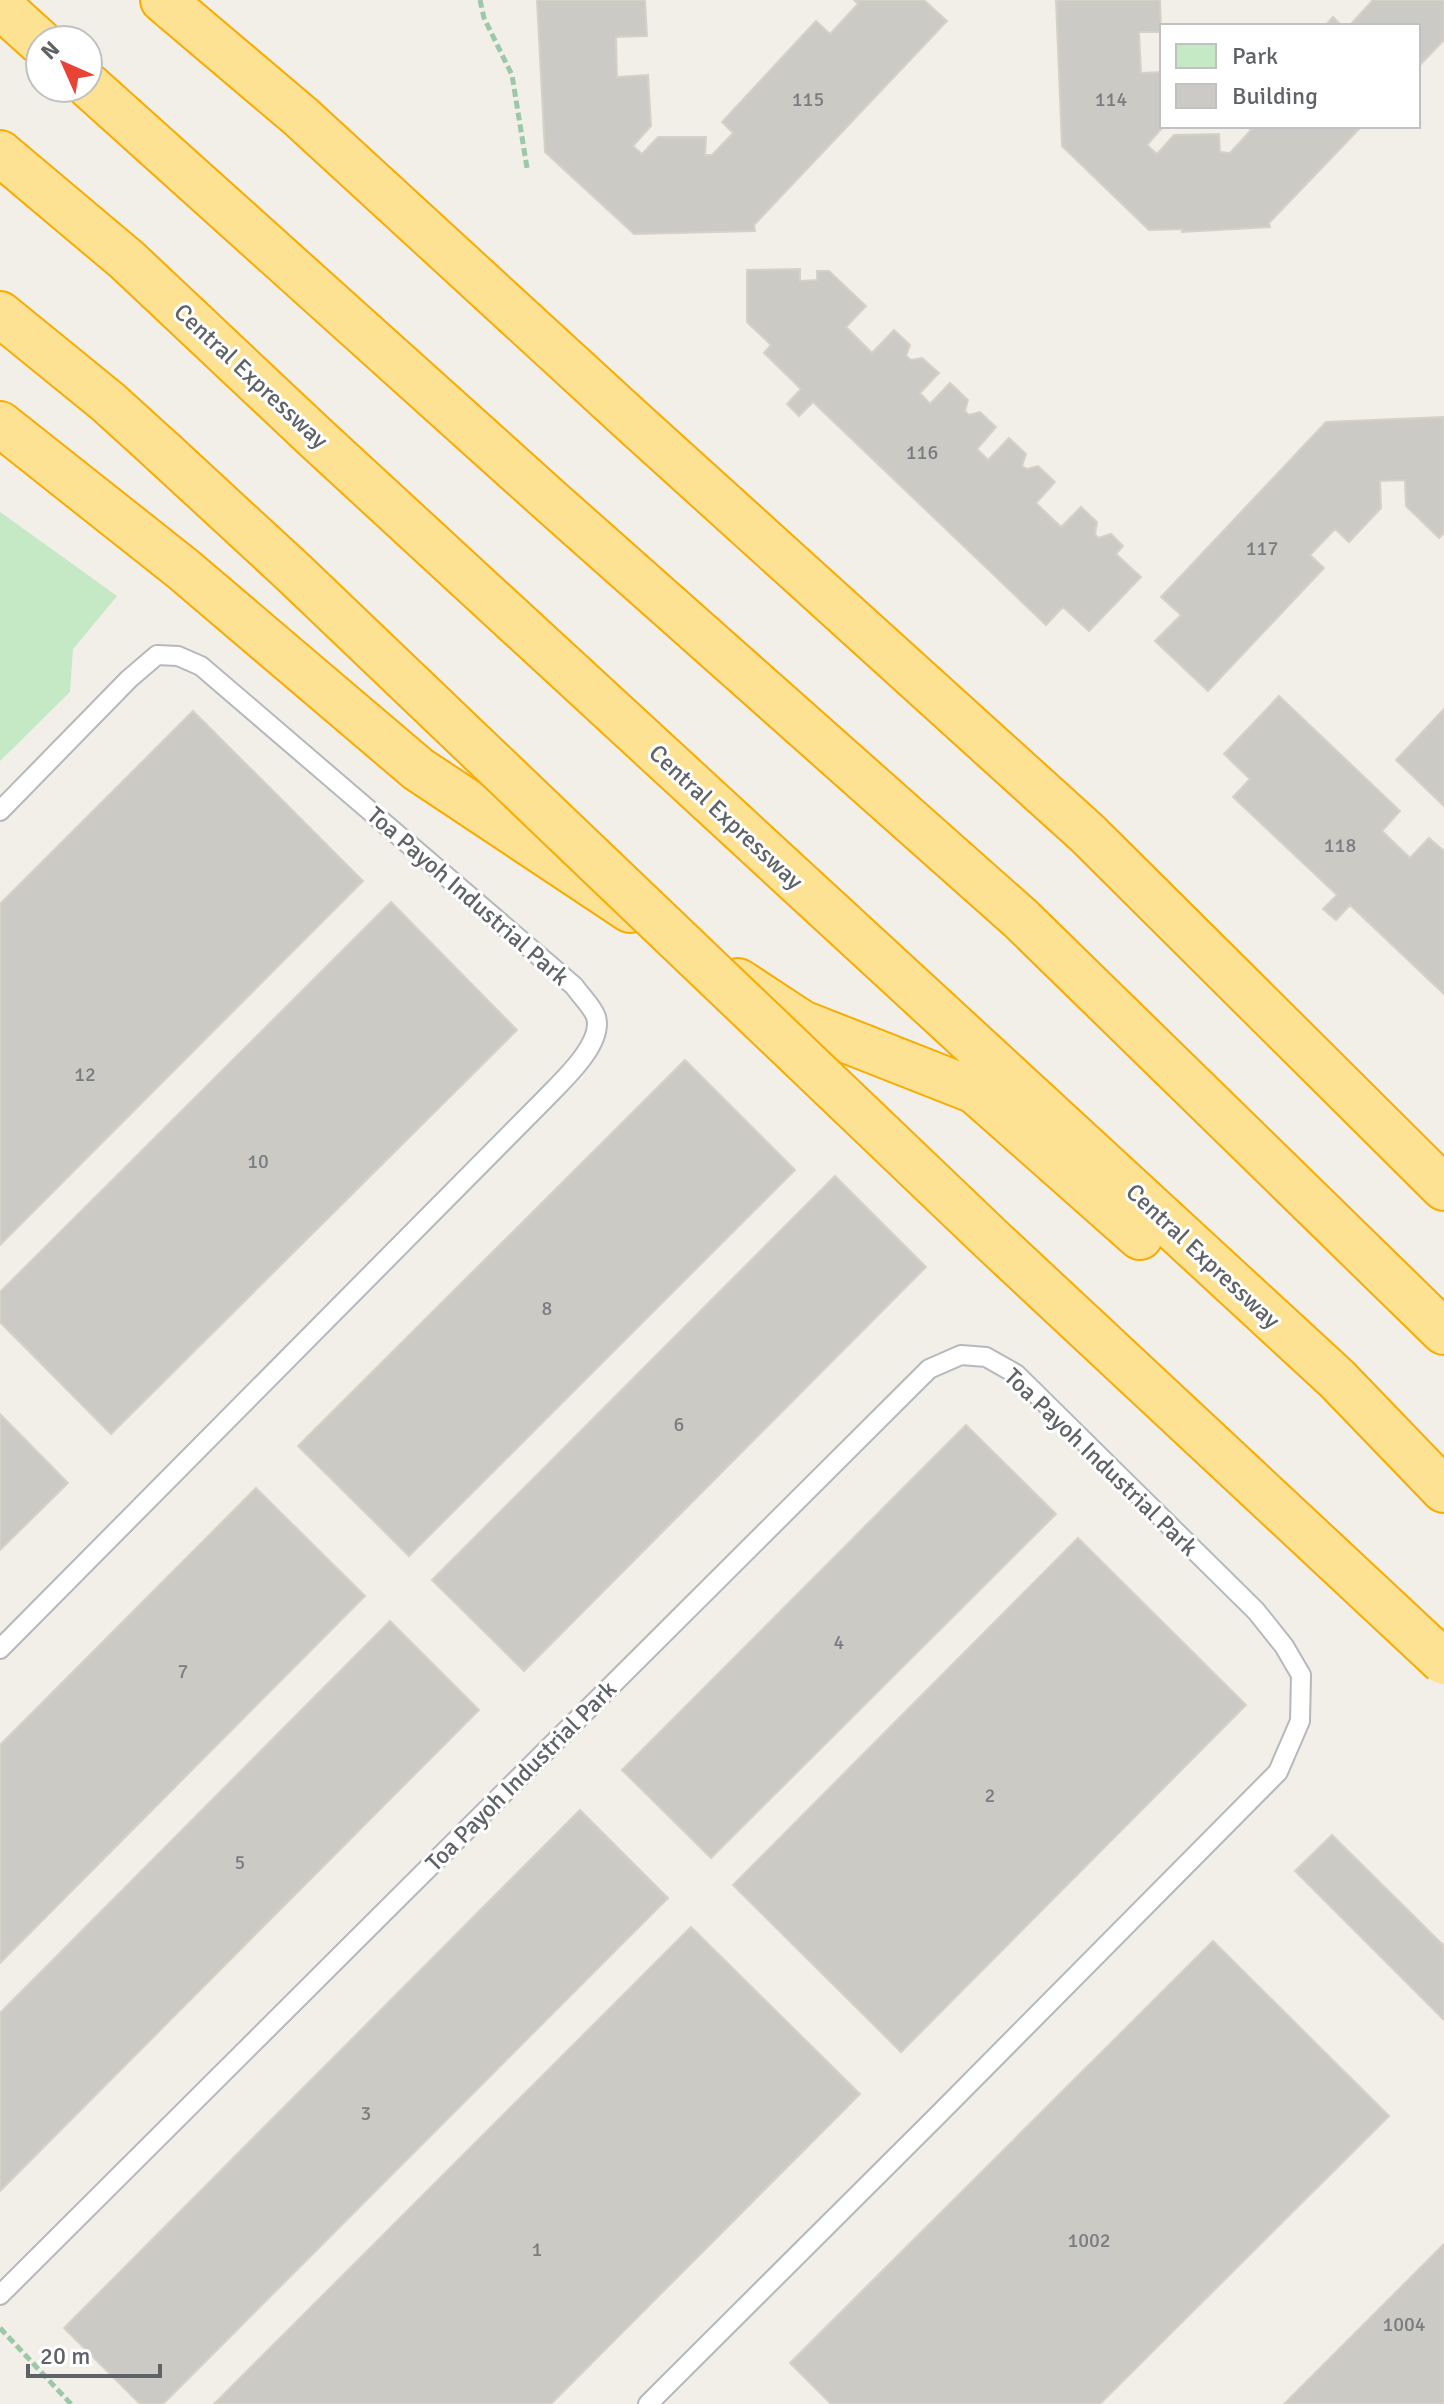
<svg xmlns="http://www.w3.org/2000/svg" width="1444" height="2404" viewBox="0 0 1444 2404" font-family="Signika,sans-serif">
	<rect width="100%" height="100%" fill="#f1efe8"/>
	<path fill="#c5e8c5" d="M 0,512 L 117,596 L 73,649 L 70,692 L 0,761 Z"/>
	<path fill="#cccac5" stroke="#d6d1c6" stroke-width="2" d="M 537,0 L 645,0 L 647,36 L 616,37 L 617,77 L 648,75 L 651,126 L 633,146 L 642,154 L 658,137 L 706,137 L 705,155 L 712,155 L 733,133 L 722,122 L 816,21 L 830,34 L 858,4 L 854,0 L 924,0 L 947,21 L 754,225 L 755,231 L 634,234 L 545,152 Z
		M 1056,0 L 1160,0 L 1161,32 L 1139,32 L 1141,73 L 1162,72 L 1164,126 L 1147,145 L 1157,154 L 1174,135 L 1219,134 L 1220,152 L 1230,153 L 1251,130 L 1247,126 L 1362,126 L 1269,223 L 1270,227 L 1182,232 L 1183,229 L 1149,230 L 1062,146 Z
		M 1373,0 L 1444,0 L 1444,40 L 1418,67 L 1418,26 L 1349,26 Z
		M 1333,17 L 1342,26 L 1325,26 Z
		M 800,269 L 800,281 L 817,280 L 817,271 L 829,271 L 866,306 L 846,327 L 872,353 L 894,330 L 910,345 L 906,356 L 911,360 L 922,358 L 939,373 L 920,393 L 930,404 L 950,383 L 968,400 L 965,411 L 969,415 L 980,412 L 996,427 L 977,449 L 988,460 L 1009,438 L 1026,454 L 1022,466 L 1027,469 L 1038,466 L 1055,482 L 1036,503 L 1061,527 L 1081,507 L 1097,522 L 1095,534 L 1098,538 L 1111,534 L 1123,546 L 1116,554 L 1141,577 L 1089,631 L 1063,607 L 1046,625 L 813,402 L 799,416 L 787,404 L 801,389 L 764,353 L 771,345 L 747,322 L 747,270 Z
		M 1444,417 L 1444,533 L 1439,538 L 1406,506 L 1405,480 L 1380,481 L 1381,508 L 1349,542 L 1335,529 L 1310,555 L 1324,568 L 1208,691 L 1155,641 L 1181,615 L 1161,597 L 1326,422 Z
		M 1279,696 L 1400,811 L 1382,831 L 1410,858 L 1429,838 L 1444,851 L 1444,994 L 1350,905 L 1336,920 L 1323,909 L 1337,895 L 1233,797 L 1250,779 L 1224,754 Z
		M 1444,709 L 1444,806 L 1396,760 Z
		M 193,711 L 363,881 L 0,1245 L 0,904 Z
		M 391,902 L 517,1030 L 111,1434 L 0,1322 L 0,1292 Z
		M 685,1060 L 795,1170 L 409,1556 L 298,1446 Z
		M 835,1176 L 926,1267 L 524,1671 L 432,1580 Z
		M 0,1414 L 68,1483 L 0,1550 Z
		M 966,1425 L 1056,1514 L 711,1858 L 622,1770 Z
		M 256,1488 L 365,1596 L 0,1963 L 0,1745 Z
		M 1078,1538 L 1246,1705 L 901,2052 L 733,1885 Z
		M 390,1621 L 479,1710 L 0,2191 L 0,2013 Z
		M 580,1810 L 668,1898 L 163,2404 L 140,2404 L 64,2328 Z
		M 1332,1835 L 1443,1945 L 1444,1944 L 1444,2020 L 1295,1871 Z
		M 691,1927 L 860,2094 L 551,2404 L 214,2404 Z
		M 1213,1941 L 1389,2116 L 1100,2404 L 831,2404 L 790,2363 Z
		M 1444,2244 L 1444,2404 L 1284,2404 Z"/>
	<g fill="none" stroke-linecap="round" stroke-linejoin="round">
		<defs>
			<path id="service" d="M 0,811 L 129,679 L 157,655 L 178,656 L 201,666 L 574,986 C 580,995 593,1007 596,1017 C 604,1044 561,1082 544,1100 L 0,1649
				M 0,2295 L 929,1369 L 961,1355 L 986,1357 L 1016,1374 L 1256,1611 L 1284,1646 L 1301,1675 L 1300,1721 L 1278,1772 L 936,2117 L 648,2404"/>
			<path id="motorway" d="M 163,0 L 300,116 L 631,420 L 1088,834 L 1444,1188
				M 0,6 L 40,42
				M 88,85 L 556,506 L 1020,918 L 1444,1332
				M 0,153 L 127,260 L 316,438 L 1337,1379 L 1444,1490
				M 0,314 L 108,402 L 163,452
				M 0,424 L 183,569 L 418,769 L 630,910
				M 738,981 L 802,1023 L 975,1091 L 1140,1237"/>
		</defs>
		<use href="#service" stroke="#b5b8bc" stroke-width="22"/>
		<use href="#motorway" stroke="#f9ab00" stroke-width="48"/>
		<path stroke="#9cc7a9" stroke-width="5" stroke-dasharray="8 4" stroke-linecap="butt" d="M 480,0 L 484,18 L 512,75 L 527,168
			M 0,2328 L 71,2404"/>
		<use href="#service" stroke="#fff" stroke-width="18"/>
		<use href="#motorway" stroke="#fde293" stroke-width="44"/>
		<defs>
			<path id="motorway-bridge" d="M 163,452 L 293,572 L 991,1239 L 1444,1662"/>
		</defs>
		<use href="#motorway-bridge" stroke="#f9ab00" stroke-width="48" stroke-linecap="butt"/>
		<use href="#motorway-bridge" stroke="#fde293" stroke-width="44"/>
	</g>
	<g text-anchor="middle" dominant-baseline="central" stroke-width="6" stroke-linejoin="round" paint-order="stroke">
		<g font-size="20" fill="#7a7d7f">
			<text x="808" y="99">115</text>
			<text x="1111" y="99">114</text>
			<text x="922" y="452">116</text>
			<text x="1262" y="548">117</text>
			<text x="1340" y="845">118</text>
			<text x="85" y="1074">12</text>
			<text x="258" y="1161">10</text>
			<text x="547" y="1308">8</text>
			<text x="679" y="1424">6</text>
			<text x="839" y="1642">4</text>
			<text x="183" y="1671">7</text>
			<text x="990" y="1795">2</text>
			<text x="240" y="1862">5</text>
			<text x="366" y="2113">3</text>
			<text x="1089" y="2240">1002</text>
			<text x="537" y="2249">1</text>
			<text x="1404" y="2324">1004</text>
		</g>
		<g font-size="24" fill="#5f6368" stroke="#fff">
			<text transform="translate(251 376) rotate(43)">Central Expressway</text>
			<text transform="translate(726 817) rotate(43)">Central Expressway</text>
			<text transform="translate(468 896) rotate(41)">Toa Payoh Industrial Park</text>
			<text transform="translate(1203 1256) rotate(43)">Central Expressway</text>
			<text transform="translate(1101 1462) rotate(44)">Toa Payoh Industrial Park</text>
			<text transform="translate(521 1776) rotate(-45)">Toa Payoh Industrial Park</text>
		</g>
	</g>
	<rect x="1160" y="24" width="260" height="104" fill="#ffffff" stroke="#bfc1c3" stroke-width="2"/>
	<rect x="1176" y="44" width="40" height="24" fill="#c5e8c5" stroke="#bfc1c3" stroke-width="2"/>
	<text x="1232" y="64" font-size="24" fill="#5f6368">Park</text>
	<rect x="1176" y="84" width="40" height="24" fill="#cccac5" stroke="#bfc1c3" stroke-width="2"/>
	<text x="1232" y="104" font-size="24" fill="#5f6368">Building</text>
	<g transform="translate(64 64) rotate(315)"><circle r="38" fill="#ffffff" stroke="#bfc1c3" stroke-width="2"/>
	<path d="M0-6L14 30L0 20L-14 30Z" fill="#ea4335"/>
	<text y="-12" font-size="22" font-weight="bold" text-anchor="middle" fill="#5f6368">N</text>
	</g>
	<path d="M28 2364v12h132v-12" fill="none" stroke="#5f6368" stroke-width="4"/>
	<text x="40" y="2364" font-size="24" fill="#5f6368" stroke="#ffffff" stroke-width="6" paint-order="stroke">20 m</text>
</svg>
